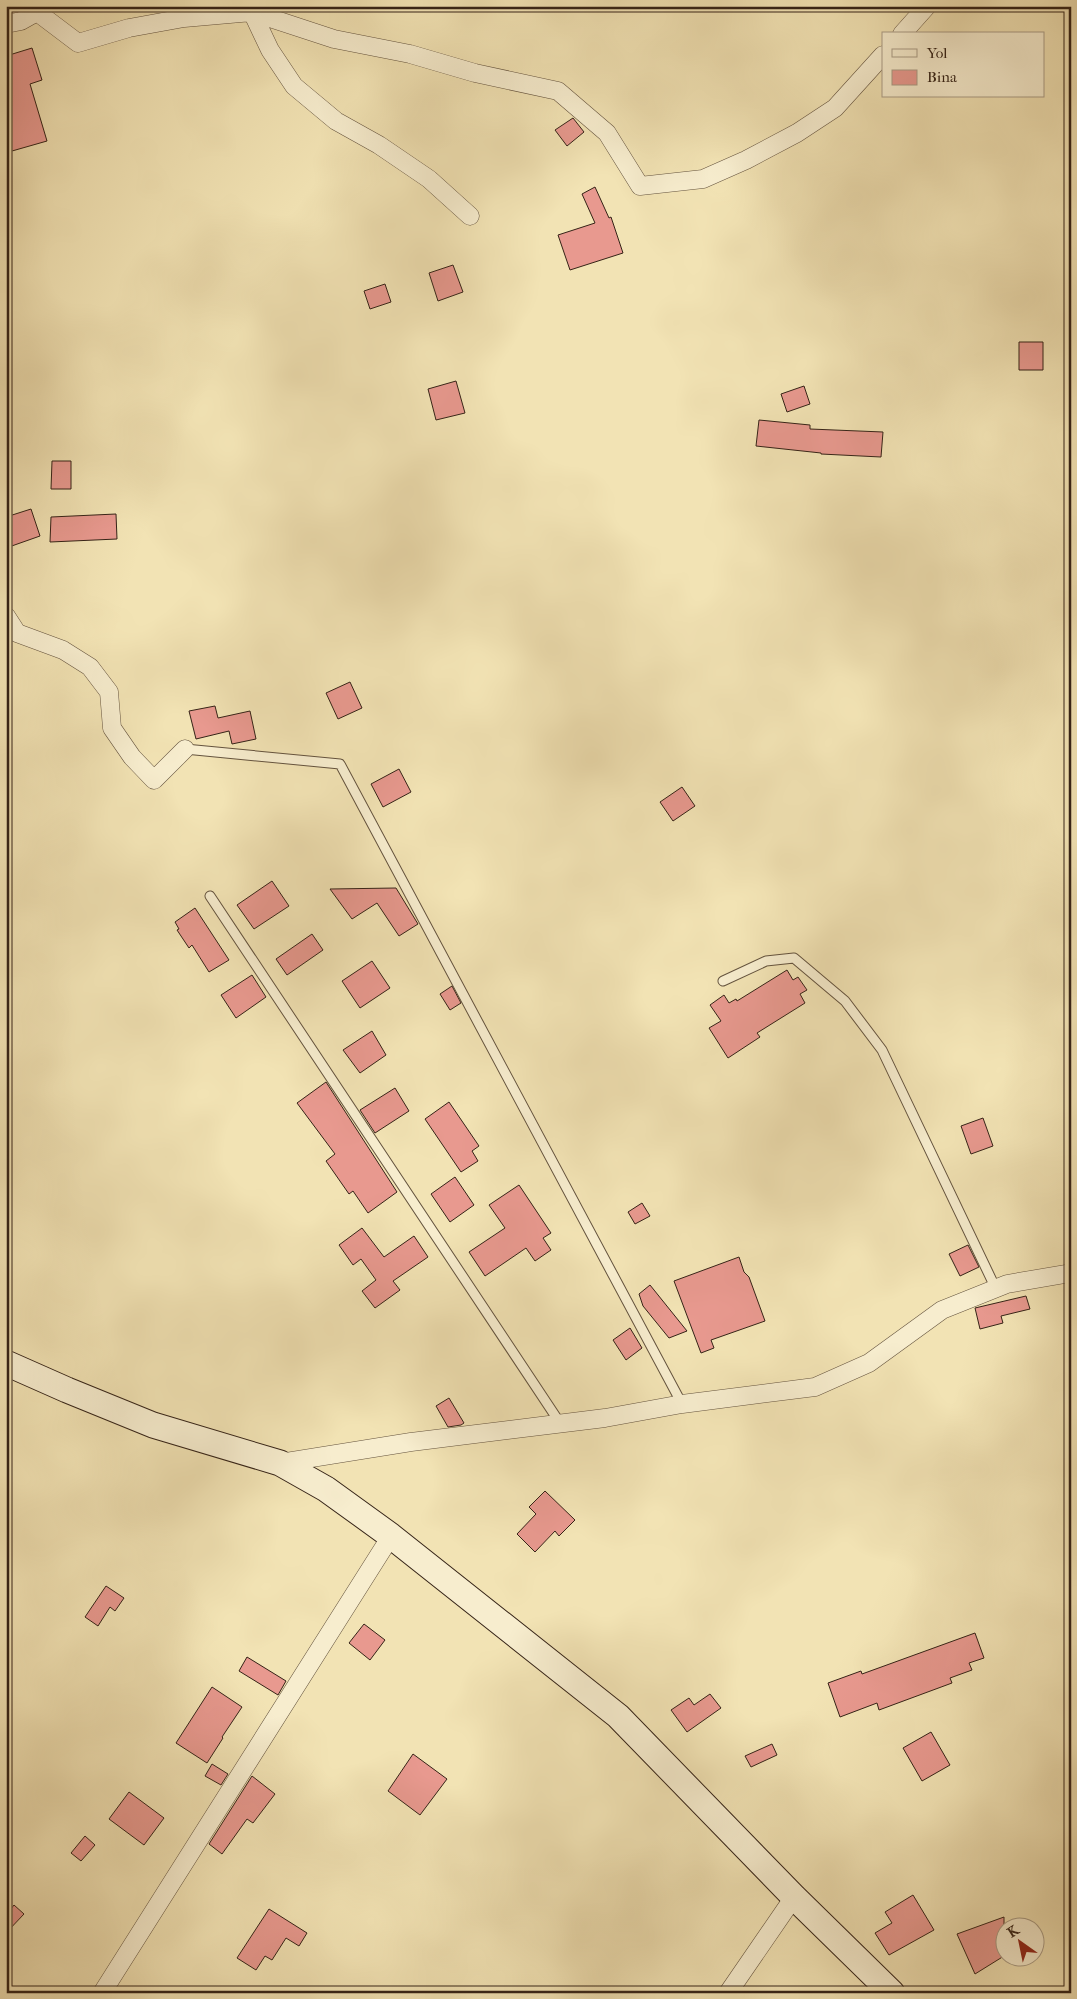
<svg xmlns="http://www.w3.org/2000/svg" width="1077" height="1999" viewBox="0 0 1077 1999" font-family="'IM FELL French Canon',serif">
	<rect width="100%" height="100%" fill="#f2e3b4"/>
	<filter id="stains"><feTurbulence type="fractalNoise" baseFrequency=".004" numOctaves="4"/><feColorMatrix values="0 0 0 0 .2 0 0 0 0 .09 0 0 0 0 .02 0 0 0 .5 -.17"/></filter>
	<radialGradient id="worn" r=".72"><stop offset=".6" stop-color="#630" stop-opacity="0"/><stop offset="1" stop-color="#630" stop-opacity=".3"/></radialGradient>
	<path fill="#e8998f" stroke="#352317" d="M 32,48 L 42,80 L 30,84 L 47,141 L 12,151 L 6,134 L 6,56 Z
		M 573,118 L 584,132 L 567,146 L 555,130 Z
		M 595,187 L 609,218 L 611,217 L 623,253 L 570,270 L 558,235 L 595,223 L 582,194 Z
		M 453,265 L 463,292 L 438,301 L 429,273 Z
		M 385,284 L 391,302 L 370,309 L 364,291 Z
		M 1019,342 L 1043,342 L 1043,370 L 1019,370 Z
		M 456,381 L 465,413 L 436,420 L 428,389 Z
		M 804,386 L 810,404 L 787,412 L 781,394 Z
		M 759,420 L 810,425 L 810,429 L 883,432 L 881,457 L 821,454 L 821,453 L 756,446 Z
		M 52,461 L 71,461 L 71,489 L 51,489 Z
		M 31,509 L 40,536 L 6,548 L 6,517 Z
		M 116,514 L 117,539 L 50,542 L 51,517 Z
		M 350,682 L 362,708 L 338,719 L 326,693 Z
		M 215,706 L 218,718 L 250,711 L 256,739 L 232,744 L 229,731 L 196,739 L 189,711 Z
		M 399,769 L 411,792 L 383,807 L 371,784 Z
		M 682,787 L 695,806 L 673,821 L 660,802 Z
		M 272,881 L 289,906 L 254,929 L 237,905 Z
		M 396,888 L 418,924 L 399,936 L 377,903 L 352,919 L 330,889 Z
		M 195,908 L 229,960 L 209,972 L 192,945 L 189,948 L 177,930 L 179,929 L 175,922 Z
		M 312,934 L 323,950 L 287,975 L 276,959 Z
		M 372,961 L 390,988 L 360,1008 L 342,981 Z
		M 787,970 L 793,980 L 798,977 L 807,990 L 800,994 L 805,1003 L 757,1033 L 760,1037 L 728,1058 L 709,1028 L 721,1021 L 710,1005 L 724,995 L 729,1003 L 736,999 L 737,1001 Z
		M 252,975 L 266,997 L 236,1018 L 221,995 Z
		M 452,986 L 461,1003 L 450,1010 L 440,994 Z
		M 372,1031 L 386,1055 L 360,1073 L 343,1050 Z
		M 326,1082 L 397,1192 L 368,1213 L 353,1191 L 349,1194 L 326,1161 L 335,1154 L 297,1103 Z
		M 395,1088 L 409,1111 L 375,1133 L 360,1110 Z
		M 449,1102 L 479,1146 L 472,1151 L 478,1161 L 461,1172 L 425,1119 Z
		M 983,1118 L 993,1146 L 971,1154 L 961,1126 Z
		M 455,1177 L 474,1205 L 450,1222 L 431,1194 Z
		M 519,1185 L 551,1233 L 543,1238 L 551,1250 L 535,1261 L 526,1248 L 485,1276 L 469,1252 L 505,1228 L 489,1205 Z
		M 642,1203 L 650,1216 L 635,1224 L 628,1212 Z
		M 362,1228 L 384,1257 L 414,1236 L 428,1257 L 393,1281 L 400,1290 L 375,1308 L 362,1291 L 376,1280 L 361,1259 L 353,1265 L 339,1245 Z
		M 968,1245 L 979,1267 L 960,1276 L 949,1254 Z
		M 739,1257 L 744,1272 L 749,1277 L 765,1321 L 711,1340 L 714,1348 L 701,1353 L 674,1281 Z
		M 650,1285 L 687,1331 L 669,1338 L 643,1306 L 639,1294 Z
		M 1026,1296 L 1030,1309 L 1001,1316 L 1003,1323 L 980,1329 L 975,1308 Z
		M 630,1328 L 642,1348 L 626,1360 L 613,1340 Z
		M 449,1398 L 464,1423 L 461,1425 L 448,1427 L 436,1406 Z
		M 545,1491 L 575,1520 L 559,1536 L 555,1531 L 535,1552 L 517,1534 L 536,1514 L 529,1507 Z
		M 106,1586 L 124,1598 L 115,1611 L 110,1607 L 98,1626 L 85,1617 Z
		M 364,1624 L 385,1640 L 370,1660 L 349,1643 Z
		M 975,1633 L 984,1658 L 969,1663 L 972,1670 L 950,1678 L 952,1683 L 879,1710 L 877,1703 L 840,1717 L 828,1683 L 861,1671 L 862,1674 Z
		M 247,1657 L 286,1681 L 278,1695 L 239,1671 Z
		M 212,1687 L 242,1707 L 222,1737 L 223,1738 L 207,1763 L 176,1743 Z
		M 710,1694 L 721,1708 L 687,1732 L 671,1710 L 689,1698 L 694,1705 Z
		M 931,1732 L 950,1765 L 922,1781 L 903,1748 Z
		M 772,1744 L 777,1755 L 751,1767 L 745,1756 Z
		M 413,1754 L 447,1779 L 420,1815 L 388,1791 Z
		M 212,1764 L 228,1774 L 221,1785 L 205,1776 Z
		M 252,1776 L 275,1794 L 253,1823 L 247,1819 L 222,1854 L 209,1844 Z
		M 129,1792 L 164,1818 L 144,1845 L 109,1819 Z
		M 85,1836 L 95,1845 L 81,1861 L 71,1853 Z
		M 913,1895 L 934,1930 L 889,1955 L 875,1933 L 892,1923 L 885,1912 Z
		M 14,1905 L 24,1914 L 6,1933 L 6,1915 Z
		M 269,1909 L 307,1933 L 299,1946 L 286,1938 L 272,1960 L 265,1956 L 256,1970 L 237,1958 Z
		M 1004,1917 L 1004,1956 L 975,1974 L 957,1934 Z"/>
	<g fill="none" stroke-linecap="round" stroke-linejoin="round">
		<defs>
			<path id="lane" d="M 185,749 L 340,764 L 682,1404
				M 210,896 L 560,1423
				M 723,981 L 766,961 L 794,958 L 845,1001 L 882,1050 L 996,1289"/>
			<path id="street" d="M 37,12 L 78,43 L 129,28 L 184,18 L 252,12 L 334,39 L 410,54 L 475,73 L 558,91 L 607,133 L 640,186 L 703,179 L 746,160 L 797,133 L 835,108 L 883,55
				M 252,12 L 270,50 L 294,86 L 336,121 L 379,145 L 429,179 L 470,216
				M 6,24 L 21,21 L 37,12 L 38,6
				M 902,34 L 927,6
				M 6,616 L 17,633 L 63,650 L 90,667 L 109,692 L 112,728 L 132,757 L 154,780 L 185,749
				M 280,1463 L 411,1442 L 605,1418 L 682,1404 L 815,1387 L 869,1363 L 942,1310 L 1007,1284 L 1071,1273
				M 102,1993 L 391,1536
				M 728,1993 L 794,1897"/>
			<path id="secondary" d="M 6,1363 L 67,1390 L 153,1425 L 280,1463 L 326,1489 L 391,1536 L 618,1716 L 794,1897 L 892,1993"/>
		</defs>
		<use href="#lane" stroke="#64533e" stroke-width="11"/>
		<use href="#street" stroke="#64533e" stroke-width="19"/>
		<use href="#secondary" stroke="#352317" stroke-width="27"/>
		<use href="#lane" stroke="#f7edce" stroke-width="9"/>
		<use href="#street" stroke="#f7edce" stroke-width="18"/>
		<use href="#secondary" stroke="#f7edce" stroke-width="25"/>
	</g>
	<rect width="1077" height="1999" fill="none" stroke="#f2e3b4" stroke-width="25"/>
	<rect x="8" y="8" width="1062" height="1984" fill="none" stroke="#352317" stroke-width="2.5"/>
	<rect x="12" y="12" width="1052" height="1974" fill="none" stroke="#352317"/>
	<rect x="882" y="32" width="162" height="65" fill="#f7edce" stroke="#a99c85"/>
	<rect x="892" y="49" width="25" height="8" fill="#f7edce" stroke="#a99c85"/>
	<text x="927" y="58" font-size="15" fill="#352317">Yol</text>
	<rect x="892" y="70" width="25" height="15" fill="#e8998f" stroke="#a99c85"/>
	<text x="927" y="82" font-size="15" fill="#352317">Bina</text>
	<g transform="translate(1020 1942) rotate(327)"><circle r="24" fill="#f7edce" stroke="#a99c85"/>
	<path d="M0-4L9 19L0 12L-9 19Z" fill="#8f2418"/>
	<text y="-8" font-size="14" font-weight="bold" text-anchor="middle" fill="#352317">K</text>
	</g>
	<rect width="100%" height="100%" filter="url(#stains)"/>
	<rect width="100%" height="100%" fill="url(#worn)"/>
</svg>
